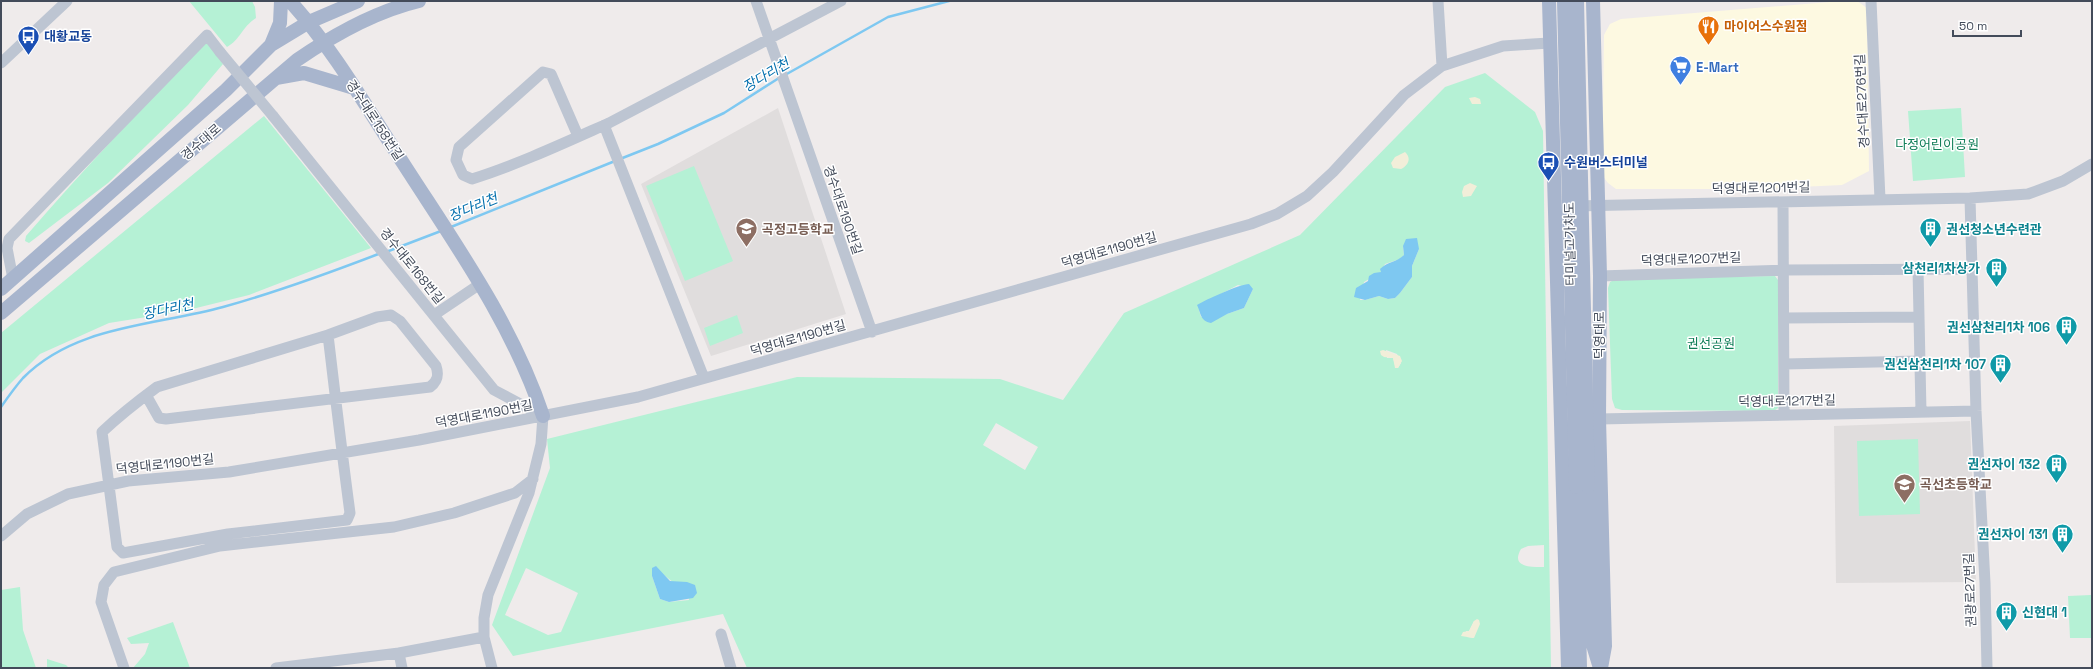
<svg xmlns="http://www.w3.org/2000/svg" width="2093" height="669" viewBox="0 0 2093 669" font-family="'Space Grotesk','Noto Sans KR',sans-serif">
	<rect width="100%" height="100%" fill="#efebeb"/>
	<path fill="#fdf9e1" d="M 1842,1 L 1857,1 L 1867,8 L 1869,171 L 1842,185 L 1753,189 L 1616,189 L 1608,183 L 1602,175 L 1604,35 L 1610,24 L 1621,19 Z"/>
	<path fill="#e0dddd" d="M 778,108 L 846,314 L 711,356 L 641,184 Z
		M 1970,421 L 1976,582 L 1836,583 L 1834,426 Z"/>
	<path fill="#b5f1d5" fill-rule="evenodd" d="M 189,1 L 252,1 L 255,7 L 256,18 C 242,27 240,40 227,47 Z
		M 207,42 L 223,64 L 188,105 L 108,183 L 29,243 L 25,241 L 26,236 C 84,169 144,105 207,42 Z
		M 1485,73 L 1535,112 L 1543,131 L 1551,668 L 747,668 L 723,614 L 513,656 L 492,625 L 550,468 L 547,439 L 797,377 L 1000,379 L 1063,400 L 1124,313 L 1300,235 L 1445,87 ZM 1403,246 L 1419,249 L 1412,266 L 1412,277 L 1400,293 L 1395,298 L 1388,299 L 1379,296 L 1365,300 L 1360,300 L 1364,282 L 1381,272 L 1385,264 L 1400,259 L 1404,255 ZM 1238,285 L 1253,289 L 1244,308 L 1227,314 L 1201,317 L 1199,310 L 1215,297 ZM 1386,350 L 1397,354 L 1401,363 L 1398,368 L 1395,365 L 1393,358 L 1387,358 ZM 996,423 L 1038,447 L 1025,470 L 983,445 ZM 1544,545 L 1544,567 C 1532,567 1510,568 1521,549 L 1528,546 ZM 526,568 L 578,593 L 561,632 L 548,635 L 505,615 ZM 664,575 L 674,583 L 687,582 L 689,600 L 669,602 L 660,599 L 652,576 ZM 1474,621 L 1476,631 L 1473,638 L 1467,637 L 1466,631 L 1469,631 Z
		M 1961,108 L 1965,177 L 1913,181 L 1908,111 Z
		M 264,116 L 371,248 L 249,295 L 184,311 L 109,323 L 40,354 L 1,393 L 1,333 Z
		M 694,166 L 733,261 L 685,281 L 646,186 Z
		M 1775,276 L 1778,280 L 1778,408 L 1774,411 L 1622,410 L 1615,408 L 1612,399 L 1608,288 L 1610,282 L 1616,279 Z
		M 737,315 L 743,333 L 710,346 L 704,328 Z
		M 1918,439 L 1920,514 L 1859,516 L 1857,441 Z
		M 20,587 L 23,630 L 36,668 L 1,668 L 1,590 Z
		M 2091,595 L 2092,638 L 2070,638 L 2068,596 Z
		M 173,622 L 190,668 L 133,668 L 145,654 L 149,643 L 131,644 L 127,638 Z
		M 47,659 L 66,665 L 69,668 L 47,668 Z"/>
	<path fill="#f2eed9" d="M 1475,97 L 1480,99 L 1481,104 L 1472,104 L 1469,98 Z
		M 1405,152 C 1412,158 1408,166 1401,169 L 1393,168 L 1391,163 L 1395,157 Z
		M 1470,183 L 1477,186 L 1471,196 L 1463,197 L 1462,192 L 1464,186 Z
		M 1383,350 L 1400,356 L 1402,361 L 1398,368 L 1395,368 L 1393,358 L 1384,357 L 1381,355 L 1380,351 Z
		M 1477,619 L 1479,620 L 1480,624 L 1474,638 L 1461,636 L 1463,632 L 1469,631 L 1474,621 Z"/>
	<path fill="#7ec8f1" d="M 1417,238 L 1419,249 L 1412,266 L 1412,277 L 1400,293 L 1395,298 L 1388,299 L 1379,296 L 1365,300 L 1354,297 L 1356,288 L 1368,281 L 1369,276 L 1374,273 L 1381,272 L 1380,269 C 1387,262 1397,262 1404,255 L 1403,246 L 1406,239 Z
		M 1249,284 L 1253,289 L 1244,308 L 1227,314 L 1211,323 C 1200,321 1201,313 1197,305 C 1205,300 1240,284 1249,284 Z
		M 656,566 L 670,581 L 687,582 L 695,585 L 697,593 L 693,598 L 669,602 L 660,599 L 652,576 L 652,568 Z"/>
	<g fill="none" stroke-linecap="round" stroke-linejoin="round">
		<path stroke="#7ec8f1" stroke-width="2.5" d="M 785,75 L 888,17 L 949,1
			M 620,159 L 658,144 L 724,113 L 779,78
			M 451,227 L 615,161
			M 386,252 L 441,231
			M 1,407 C 8,397 15,387 23,378 C 75,325 155,326 223,307 C 277,292 329,273 381,253"/>
		<path stroke="#bdc5d2" stroke-width="11" d="M 756,1 L 872,332
			M 1438,1 L 1442,66
			M 1871,1 L 1880,199
			M 1,63 L 67,1
			M 273,116 L 494,390 L 543,416 L 541,444 L 529,493 L 488,595 L 484,618 L 484,637 L 492,668
			M 604,125 L 704,378
			M 578,136 L 551,74 L 543,72 L 459,147 L 456,160 L 463,175 L 472,179 C 519,164 564,143 609,123 L 841,1
			M 1970,198 L 1976,411 L 1985,583 L 1987,668
			M 1783,202 L 1784,415
			M 1574,206 L 1970,198 L 2028,194 L 2063,181 L 2092,164
			M 1918,269 L 1921,412
			M 1600,276 L 1784,270 L 1972,269
			M 13,279 L 7,248 L 9,239 L 207,35 L 220,52
			M 434,315 L 480,284
			M 1784,318 L 1919,317
			M 1785,364 L 1920,361
			M 146,395 L 159,418 L 166,419 L 430,387 C 438,381 439,375 436,366 L 400,321 L 391,315 L 377,317 L 328,335 L 157,387 C 138,401 119,416 102,432 L 117,547 L 123,553 L 228,534 L 347,520 L 350,513 C 342,454 335,394 328,335
			M 1599,419 L 1976,411
			M 1,536 L 27,514 L 68,494 L 128,481 L 229,472 L 419,440 L 638,397 L 1251,224 L 1277,214 L 1307,196 L 1333,172 L 1404,95 L 1442,66 L 1503,46 L 1549,43
			M 721,634 L 731,668
			M 399,653 L 484,637
			M 124,668 L 101,602 L 104,585 L 114,572 L 220,546 L 394,527 L 454,513 L 515,493 L 533,479
			M 276,668 L 399,653 L 402,668"/>
		<path stroke="#a8b5cd" stroke-width="14" d="M 290,1 C 334,50 367,108 403,163 C 455,244 512,323 543,416
			M 1549,1 L 1568,668
			M 1593,1 L 1600,276 L 1599,419 L 1605,646 L 1601,668
			M 271,45 L 280,23 L 281,1
			M 276,78 L 304,73 L 354,88
			M 1,289 L 226,90 L 271,45 L 309,22 L 358,1
			M 1,313 L 297,60 C 332,36 377,11 419,1
			M 1576,487 L 1580,668
			M 1588,487 L 1593,645 L 1600,668"/>
		<path stroke="#bdc5d2" stroke-width="11" d="M 220,52 L 273,116"/>
		<path stroke="#a8b5cd" stroke-width="14" d="M 1564,1 L 1576,487
			M 1577,1 L 1588,487"/>
	</g>
	<defs>
		<symbol id="restaurant-pin" viewBox="-11 -11 22 30"><path d="M0 17L-7.5 6A9.5 9.5 0 1 1 7.5 6Z" fill="#e8710a" stroke="#fff"/><path d="M-5-6h1v4h1v-4h1v4h1v-4h1v5L-1.5 .5V6h-2V.5L-5-1ZM5-6V6H3V1.5H1.5Q1.5-4 5-6Z" fill="#fff"/></symbol>
		<symbol id="bus-pin" viewBox="-11 -11 22 30"><path d="M0 17L-7.5 6A9.5 9.5 0 1 1 7.5 6Z" fill="#1a4fb4" stroke="#fff"/><path d="M-5-6H5V4H4V6H2V4H-2V6H-4V4H-5ZM-3.5-4V0h7V-4ZM-3.5 1.2v1.5H-2V1.2ZM2 1.2v1.5H3.5V1.2Z" fill="#fff"/></symbol>
		<symbol id="supermarket-pin" viewBox="-11 -11 22 30"><path d="M0 17L-7.5 6A9.5 9.5 0 1 1 7.5 6Z" fill="#3f7fe0" stroke="#fff"/><path d="M-6-5.5h2.5l.6 2H6L4.5 2H-2.5L-4.4-4H-6ZM-1.5 3.2a1.3 1.3 0 1 0 .1 0ZM3 3.2a1.3 1.3 0 1 0 .1 0Z" fill="#fff"/></symbol>
		<symbol id="school-pin" viewBox="-11 -11 22 30"><path d="M0 17L-7.5 6A9.5 9.5 0 1 1 7.5 6Z" fill="#8d6e63" stroke="#fff"/><path d="M0-5L7-2L0 1L-7-2ZM-4 1L0 2.5L4 1V4Q0 6-4 4Z" fill="#fff"/></symbol>
		<symbol id="building-pin" viewBox="-11 -11 22 30"><path d="M0 17L-7.5 6A9.5 9.5 0 1 1 7.5 6Z" fill="#0f9aa8" stroke="#fff"/><path d="M-4-6H4V6H1V3H-1V6H-4ZM-2.5-4.3h1.7v1.8h-1.7ZM.8-4.3h1.7v1.8H.8ZM-2.5-1h1.7V.8h-1.7ZM.8-1h1.7V.8H.8Z" fill="#fff"/></symbol>
	</defs>
	<g fill-rule="evenodd">
		<use href="#restaurant-pin" x="1696" y="14" width="25" height="34"/>
		<use href="#bus-pin" x="16" y="24" width="25" height="34"/>
		<use href="#supermarket-pin" x="1668" y="54" width="25" height="34"/>
		<use href="#bus-pin" x="1536" y="150" width="25" height="34"/>
		<use href="#school-pin" x="734" y="216" width="25" height="34"/>
		<use href="#building-pin" x="1918" y="216" width="25" height="34"/>
		<use href="#building-pin" x="1984" y="256" width="25" height="34"/>
		<use href="#building-pin" x="2054" y="314" width="25" height="34"/>
		<use href="#building-pin" x="1988" y="352" width="25" height="34"/>
		<use href="#building-pin" x="2044" y="452" width="25" height="34"/>
		<use href="#school-pin" x="1892" y="472" width="25" height="34"/>
		<use href="#building-pin" x="2050" y="522" width="25" height="34"/>
		<use href="#building-pin" x="1994" y="600" width="25" height="34"/>
	</g>
	<g text-anchor="middle" dominant-baseline="central" stroke-width="3" stroke-linejoin="round" paint-order="stroke">
		<g font-size="13" font-weight="bold" fill="#c56008" stroke="#fff" text-anchor="start">
			<text x="1724" y="26">마이어스수원점</text>
		</g>
		<g font-size="13" font-weight="bold" fill="#164399" stroke="#fff" text-anchor="start">
			<text x="44" y="36">대황교동</text>
			<text x="1564" y="162">수원버스터미널</text>
		</g>
		<g font-size="13" font-weight="bold" fill="#366cbe" stroke="#fff" text-anchor="start">
			<text x="1696" y="67">E-Mart</text>
		</g>
		<g font-size="13" fill="#434b5a" stroke="#fff">
			<text transform="translate(1862 101) rotate(-93)">경수대로276번길</text>
			<text transform="translate(375 120) rotate(57)">경수대로158번길</text>
			<text transform="translate(201 142) rotate(-41)">경수대로</text>
			<text transform="translate(1761 188) rotate(-1)">덕영대로1201번길</text>
			<text transform="translate(843 210) rotate(71)">경수대로190번길</text>
			<text transform="translate(1570 244) rotate(-91)">터미널고가차도</text>
			<text transform="translate(1109 250) rotate(-16)">덕영대로1190번길</text>
			<text transform="translate(1691 259) rotate(-2)">덕영대로1207번길</text>
			<text transform="translate(412 266) rotate(51)">경수대로168번길</text>
			<text transform="translate(1599 335) rotate(-90)">덕영대로</text>
			<text transform="translate(798 338) rotate(-16)">덕영대로1190번길</text>
			<text transform="translate(1787 401) rotate(-1)">덕영대로1217번길</text>
			<text transform="translate(484 414) rotate(-11)">덕영대로1190번길</text>
			<text transform="translate(165 464) rotate(-6)">덕영대로1190번길</text>
			<text transform="translate(1970 590) rotate(-92)">권광로27번길</text>
		</g>
		<g font-size="13" fill="#107e58" stroke="#fff">
			<text x="1937" y="144">다정어린이공원</text>
			<text x="1711" y="343">권선공원</text>
		</g>
		<g font-size="13" font-weight="bold" fill="#785e54" stroke="#fff" text-anchor="start">
			<text x="762" y="229">곡정고등학교</text>
			<text x="1920" y="484">곡선초등학교</text>
		</g>
		<g font-size="13" font-weight="bold" fill="#0d838f" stroke="#fff" text-anchor="end">
			<text x="1946" y="229" text-anchor="start">권선청소년수련관</text>
			<text x="1980" y="268">삼천리1차상가</text>
			<text x="2050" y="327">권선삼천리1차 106</text>
			<text x="1986" y="364">권선삼천리1차 107</text>
			<text x="2040" y="464">권선자이 132</text>
			<text x="2048" y="534">권선자이 131</text>
			<text x="2022" y="612" text-anchor="start">신현대 1</text>
		</g>
		<g font-size="14" font-style="italic" fill="#036fad" stroke="#fff">
			<text transform="translate(766 75) rotate(-31)">장다리천</text>
			<text transform="translate(473 207) rotate(-22)">장다리천</text>
			<text transform="translate(168 309) rotate(-12)">장다리천</text>
		</g>
	</g>
	<rect width="2093" height="669" fill="none" stroke="#434b5a" stroke-width="4"/>
	<path d="M1953 30v6h68v-6" fill="none" stroke="#434b5a" stroke-width="2"/>
	<text x="1959" y="30" font-size="12" fill="#434b5a" stroke="#ffffff" stroke-width="3" paint-order="stroke">50 m</text>
</svg>
